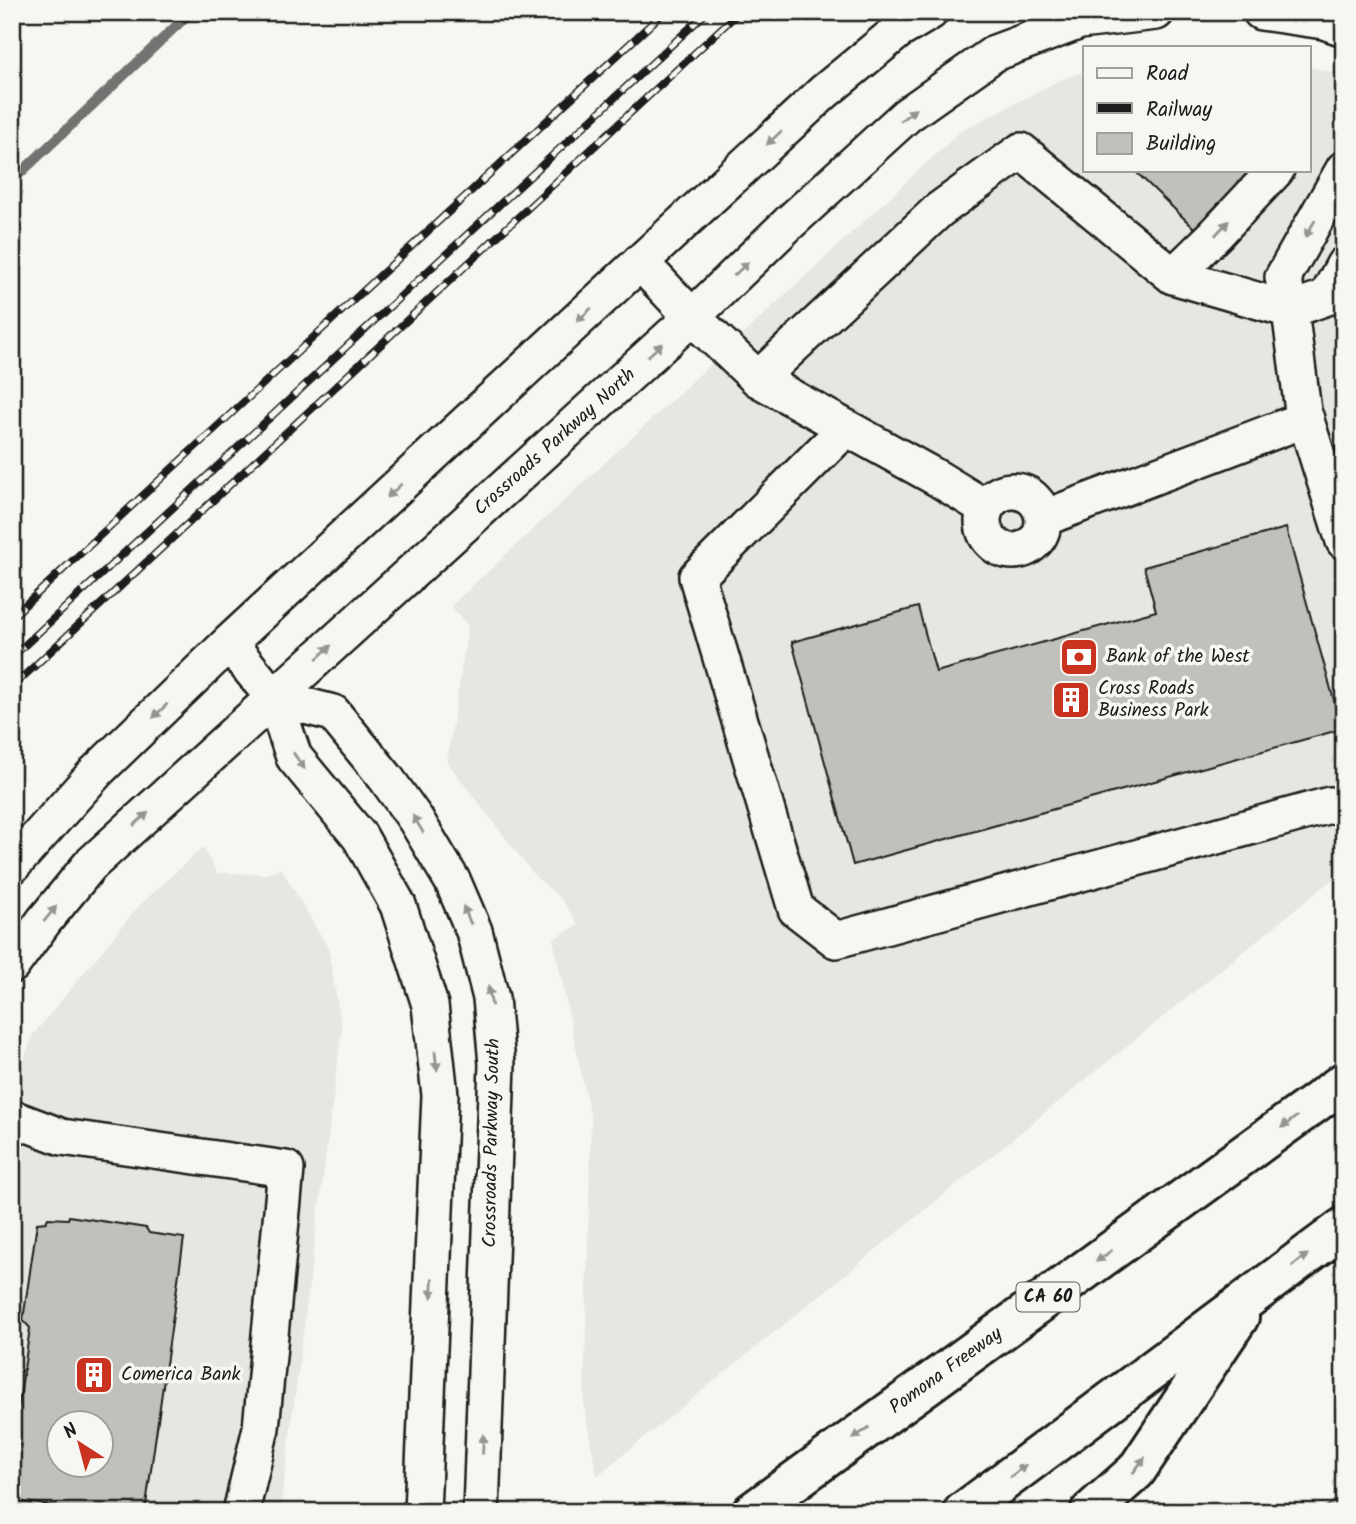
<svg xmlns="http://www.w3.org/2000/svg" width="1356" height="1524" viewBox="0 0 1356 1524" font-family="Kalam,sans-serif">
	<rect width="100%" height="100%" fill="#f6f6f2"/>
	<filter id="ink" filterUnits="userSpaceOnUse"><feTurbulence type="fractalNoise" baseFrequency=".0143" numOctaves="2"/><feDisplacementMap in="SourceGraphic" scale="14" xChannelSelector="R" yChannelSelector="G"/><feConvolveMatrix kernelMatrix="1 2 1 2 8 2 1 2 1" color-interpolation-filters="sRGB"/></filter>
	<g filter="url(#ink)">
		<path fill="#e6e6e2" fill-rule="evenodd" d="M 1309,67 L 1340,74 L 1344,76 L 1344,870 L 597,1476 L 584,1407 L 591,1119 L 553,939 L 579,925 L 560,898 L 535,876 L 447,762 L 468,626 L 451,606 L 961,131 L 1058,81 L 1085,71 L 1085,170 L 1309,170 Z
			M 203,847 L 217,873 L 267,874 L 281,868 L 328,948 L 342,1029 L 280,1512 L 12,1512 L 12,1095 L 32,1036 L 139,906 ZM 60,1422 L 102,1422 L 102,1464 L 60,1464 Z"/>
		<path fill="#d6d6d2" stroke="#797977" stroke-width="2" d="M 1344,1494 L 1344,1512 L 1319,1512 Z"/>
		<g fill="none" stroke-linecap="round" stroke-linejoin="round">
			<path stroke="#727271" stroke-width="10" d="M 12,181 L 191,12"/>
		</g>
		<path fill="#c0c0bd" stroke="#1c1c1c" stroke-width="2" fill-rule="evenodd" d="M 1134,170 L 1253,170 L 1194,228 Z
			M 1286,528 L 1342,729 L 853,865 L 792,642 L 918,607 L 936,672 L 1156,611 L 1144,567 Z
			M 69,1216 L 146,1228 L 149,1233 L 184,1238 L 145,1512 L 91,1512 L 12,1500 L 19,1444 L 14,1437 L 30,1328 L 23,1320 L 37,1223 L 46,1222 L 48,1218 L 68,1219 ZM 60,1422 L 102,1422 L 102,1464 L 60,1464 Z"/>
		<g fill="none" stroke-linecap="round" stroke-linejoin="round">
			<defs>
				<path id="minor" d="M 1261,12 L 1324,21 L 1344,28
					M 1344,169 L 1283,277 L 1290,310 L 1303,411 L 1344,541
					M 640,262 L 692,317 L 758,379 L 939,210 L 1021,151 L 1173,276 L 1290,310 L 1327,297 L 1344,265
					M 1173,276 L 1215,235 L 1276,170
					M 758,379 L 937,478 L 986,508
					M 846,428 L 697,577 L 796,909 L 836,940 L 1330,805
					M983 521a30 30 0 1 1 60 0a30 30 0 1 1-60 0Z
					M 1044,518 L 1306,419
					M 229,643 L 274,698 L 294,757 L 360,837 L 398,905 L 430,1005 L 440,1095 L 422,1512
					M 274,698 L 333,713 L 386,778 L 416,820 L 453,882 L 474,931 L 491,998 L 497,1064 L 481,1512
					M 12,866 L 97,771 L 229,643 L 824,92 L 898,31 L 930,12
					M 12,965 L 44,921 L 90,865 L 692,317 L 789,223 L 907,115 L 995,53 L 1080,21 L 1156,12
					M 12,1118 L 62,1137 L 286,1169 L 261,1428 L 241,1512"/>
				<path id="highway" d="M 752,1512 L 1344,1082
					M 963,1512 L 1344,1227
					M 1090,1512 L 1136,1471 L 1239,1317"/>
			</defs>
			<use href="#minor" stroke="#1c1c1c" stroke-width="40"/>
			<use href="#highway" stroke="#1c1c1c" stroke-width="44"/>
			<use href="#minor" stroke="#f6f6f2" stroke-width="35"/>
			<use href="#highway" stroke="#f6f6f2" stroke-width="38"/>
			<defs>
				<path id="rail" d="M 12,617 L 664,12
					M 12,657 L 707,12
					M 12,687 L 739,12"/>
			</defs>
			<use href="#rail" stroke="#1c1c1c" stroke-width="8"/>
			<use href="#rail" stroke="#f6f6f2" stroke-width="5" stroke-dasharray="16" stroke-linecap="butt"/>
		</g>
		<defs><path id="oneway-solid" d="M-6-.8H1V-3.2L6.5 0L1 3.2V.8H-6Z" transform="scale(1.75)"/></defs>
		<g fill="#949492">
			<use href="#oneway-solid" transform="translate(908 115) rotate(-38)"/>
			<use href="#oneway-solid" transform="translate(774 138) rotate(137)"/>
			<use href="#oneway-solid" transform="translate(1222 228) rotate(-47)"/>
			<use href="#oneway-solid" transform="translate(1310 229) rotate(120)"/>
			<use href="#oneway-solid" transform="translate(741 269) rotate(-44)"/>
			<use href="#oneway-solid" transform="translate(584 315) rotate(137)"/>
			<use href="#oneway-solid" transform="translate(655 350) rotate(-42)"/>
			<use href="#oneway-solid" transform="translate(394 491) rotate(137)"/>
			<use href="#oneway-solid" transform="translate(324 652) rotate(-43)"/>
			<use href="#oneway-solid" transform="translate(160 711) rotate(136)"/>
			<use href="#oneway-solid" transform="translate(299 761) rotate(55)"/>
			<use href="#oneway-solid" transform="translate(141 819) rotate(-42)"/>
			<use href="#oneway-solid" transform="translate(418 824) rotate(-122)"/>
			<use href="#oneway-solid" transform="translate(50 914) rotate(-51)"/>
			<use href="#oneway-solid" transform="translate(467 915) rotate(-113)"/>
			<use href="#oneway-solid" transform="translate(490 996) rotate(-100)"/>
			<use href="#oneway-solid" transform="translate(436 1061) rotate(84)"/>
			<use href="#oneway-solid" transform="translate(1289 1122) rotate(144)"/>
			<use href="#oneway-solid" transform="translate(1104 1256) rotate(144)"/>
			<use href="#oneway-solid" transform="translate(1300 1260) rotate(-37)"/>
			<use href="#oneway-solid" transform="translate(432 1288) rotate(92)"/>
			<use href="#oneway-solid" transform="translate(861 1433) rotate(144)"/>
			<use href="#oneway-solid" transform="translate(483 1444) rotate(-88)"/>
			<use href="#oneway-solid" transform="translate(1139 1465) rotate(-53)"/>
			<use href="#oneway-solid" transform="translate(1018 1471) rotate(-37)"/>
		</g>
	</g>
	<defs>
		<symbol id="bank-square" viewBox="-11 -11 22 22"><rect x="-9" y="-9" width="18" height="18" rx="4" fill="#c8321e" stroke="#f6f6f2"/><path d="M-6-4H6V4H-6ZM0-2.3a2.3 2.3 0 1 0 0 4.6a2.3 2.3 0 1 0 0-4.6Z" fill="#fff"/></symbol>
		<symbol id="building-square" viewBox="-11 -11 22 22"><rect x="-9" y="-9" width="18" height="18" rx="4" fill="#c8321e" stroke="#f6f6f2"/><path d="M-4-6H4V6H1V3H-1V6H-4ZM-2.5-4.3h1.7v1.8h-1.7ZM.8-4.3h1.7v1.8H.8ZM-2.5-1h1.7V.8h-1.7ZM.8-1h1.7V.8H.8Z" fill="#fff"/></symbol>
	</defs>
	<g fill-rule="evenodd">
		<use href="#bank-square" x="1057" y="635" width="44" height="44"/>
		<use href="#building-square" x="1049" y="678" width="44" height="44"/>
		<use href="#building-square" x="72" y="1353" width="44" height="44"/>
	</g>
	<g text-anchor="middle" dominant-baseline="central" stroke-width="7" stroke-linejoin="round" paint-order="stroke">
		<rect fill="#f6f6f2" stroke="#5d5d5c" stroke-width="2" x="1016.5" y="1282.5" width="63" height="29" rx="5"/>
		<g font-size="18" font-weight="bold" fill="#1c1c1c">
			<text x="1048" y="1297">CA 60</text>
		</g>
		<g font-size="19" fill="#1c1c1c" stroke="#f6f6f2">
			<text transform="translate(555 442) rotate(-42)">Crossroads Parkway North</text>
			<text transform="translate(492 1143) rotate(-89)">Crossroads Parkway South</text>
			<text transform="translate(946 1371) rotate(-36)">Pomona Freeway</text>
		</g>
		<g font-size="19" fill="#1c1c1c" stroke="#f6f6f2" text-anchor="start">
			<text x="1106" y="657">Bank of the West</text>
			<text x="1098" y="689">Cross Roads<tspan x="1098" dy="22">Business Park</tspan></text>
			<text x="121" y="1375">Comerica Bank</text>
		</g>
	</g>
	<rect width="1356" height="1524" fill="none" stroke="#f6f6f2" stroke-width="42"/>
	<rect x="21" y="21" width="1314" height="1482" fill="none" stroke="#1c1c1c" stroke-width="2.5" filter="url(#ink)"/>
	<rect x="1083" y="46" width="228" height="126" fill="#f6f6f2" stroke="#9f9f9c" stroke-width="2"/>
	<rect x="1097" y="68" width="35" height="10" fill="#f6f6f2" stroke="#9f9f9c" stroke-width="2"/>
	<text x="1146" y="80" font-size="21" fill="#1c1c1c">Road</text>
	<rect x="1097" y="103" width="35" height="10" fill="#1c1c1c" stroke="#9f9f9c" stroke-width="2"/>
	<text x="1146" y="116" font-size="21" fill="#1c1c1c">Railway</text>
	<rect x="1097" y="133" width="35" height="21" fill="#c0c0bd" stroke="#9f9f9c" stroke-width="2"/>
	<text x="1146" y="150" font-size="21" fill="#1c1c1c">Building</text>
	<g transform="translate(80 1444) rotate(324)"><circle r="33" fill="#f6f6f2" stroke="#9f9f9c" stroke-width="2"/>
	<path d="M0-5L12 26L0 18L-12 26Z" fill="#c8321e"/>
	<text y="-10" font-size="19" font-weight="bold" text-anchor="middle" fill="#1c1c1c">N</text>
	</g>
</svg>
